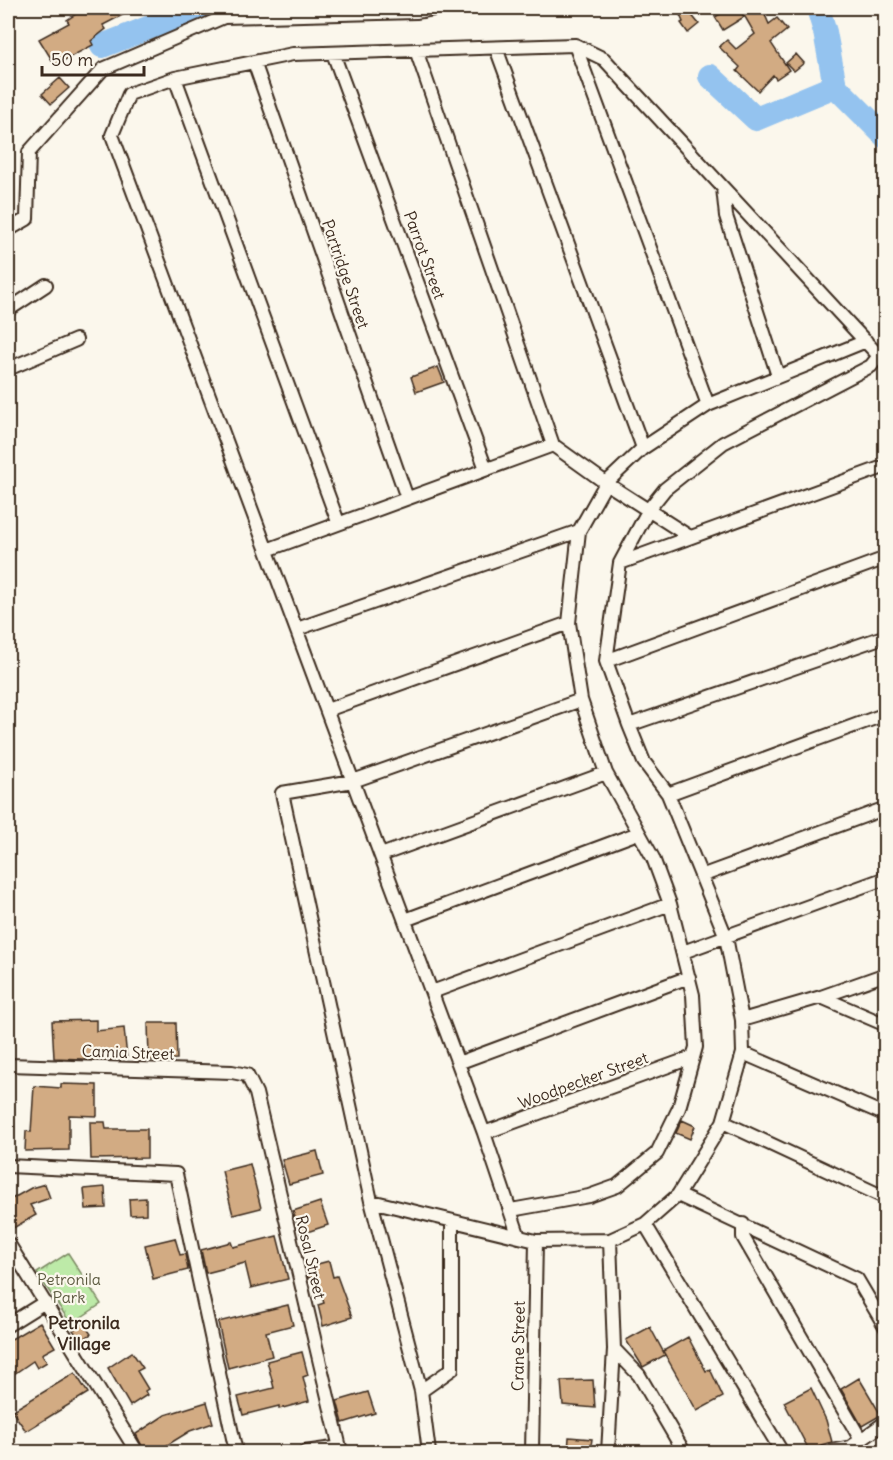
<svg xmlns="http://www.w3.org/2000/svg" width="893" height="1460" viewBox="0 0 893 1460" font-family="Delius,sans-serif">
	<defs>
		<pattern id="park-tufts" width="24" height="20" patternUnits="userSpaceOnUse" patternTransform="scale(1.5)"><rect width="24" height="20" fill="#bdeaa8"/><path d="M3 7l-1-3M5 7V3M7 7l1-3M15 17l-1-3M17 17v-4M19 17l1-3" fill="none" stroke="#a3c990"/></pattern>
	</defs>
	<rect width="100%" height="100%" fill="#fbf7ec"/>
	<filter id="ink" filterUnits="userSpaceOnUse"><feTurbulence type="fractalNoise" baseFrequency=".0167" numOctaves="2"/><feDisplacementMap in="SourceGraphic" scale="12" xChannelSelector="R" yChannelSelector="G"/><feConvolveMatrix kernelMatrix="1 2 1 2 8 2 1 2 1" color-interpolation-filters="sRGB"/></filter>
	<g filter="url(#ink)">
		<path fill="url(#park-tufts)" stroke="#7c8a63" stroke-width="1.5" d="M 68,1253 L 101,1304 L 71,1324 L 37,1273 Z"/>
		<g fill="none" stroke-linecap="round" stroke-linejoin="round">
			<path stroke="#94c3ef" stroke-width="24" d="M 102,46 L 166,21 L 221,8
				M 710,76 L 756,119 L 835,86 L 825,32 L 818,8
				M 835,86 L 886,137"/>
		</g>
		<path fill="#d2ab83" stroke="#3b2a1e" stroke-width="1.5" d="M 85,8 L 136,8 L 103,25 L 106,29 L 91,41 L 93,45 L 55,65 L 39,39 L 69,23 L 67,20 Z
			M 677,8 L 686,8 L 699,24 L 688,33 L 681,23 L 683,22 Z
			M 730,8 L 738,8 L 744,17 L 723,30 L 715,17 Z
			M 748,8 L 762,8 L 769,24 L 777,18 L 787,30 L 771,43 L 789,70 L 776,79 L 773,75 L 758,91 L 737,71 L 740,67 L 719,47 L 727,40 L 736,49 L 755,34 L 741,10 Z
			M 796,54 L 804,63 L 794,71 L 786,63 Z
			M 60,78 L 69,88 L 51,104 L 42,94 Z
			M 438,367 L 444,382 L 416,392 L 411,377 Z
			M 96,1020 L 96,1031 L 124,1028 L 127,1058 L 108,1060 L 54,1058 L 52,1021 Z
			M 148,1023 L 176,1023 L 177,1059 L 149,1060 Z
			M 61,1084 L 97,1085 L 97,1116 L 69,1115 L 69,1150 L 25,1151 L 26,1131 L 31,1132 L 34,1086 L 61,1088 Z
			M 682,1120 L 695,1126 L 690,1139 L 676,1133 Z
			M 90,1122 L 105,1122 L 106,1129 L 147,1129 L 147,1158 L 91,1159 Z
			M 317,1151 L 323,1175 L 289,1184 L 282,1160 Z
			M 250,1164 L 261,1208 L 233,1215 L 222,1171 Z
			M 45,1184 L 50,1198 L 30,1205 L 36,1215 L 8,1231 L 8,1201 L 31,1188 Z
			M 105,1187 L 106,1208 L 86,1209 L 84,1189 Z
			M 146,1198 L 146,1214 L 130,1215 L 129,1199 Z
			M 320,1202 L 328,1225 L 301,1234 L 293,1211 Z
			M 277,1236 L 288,1279 L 251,1288 L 245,1263 L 206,1273 L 201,1250 L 231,1242 L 233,1247 Z
			M 175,1238 L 180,1255 L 185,1254 L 188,1270 L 153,1279 L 145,1245 Z
			M 329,1261 L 333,1277 L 337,1276 L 352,1317 L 323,1326 L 318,1305 L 324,1303 L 315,1277 L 308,1278 L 306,1267 Z
			M 288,1305 L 293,1325 L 266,1332 L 272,1356 L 228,1368 L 218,1322 Z
			M 40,1322 L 55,1347 L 42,1354 L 47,1362 L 37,1368 L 33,1361 L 8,1378 L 8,1341 Z
			M 83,1323 L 91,1334 L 81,1341 L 73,1330 Z
			M 650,1327 L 665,1355 L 643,1367 L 626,1340 Z
			M 688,1337 L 706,1371 L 710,1369 L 723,1397 L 697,1411 L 663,1351 Z
			M 132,1352 L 143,1368 L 137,1371 L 148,1389 L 145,1391 L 147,1395 L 130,1406 L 108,1368 Z
			M 302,1352 L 308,1375 L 303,1377 L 309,1401 L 279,1409 L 279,1406 L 243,1415 L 238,1397 L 274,1388 L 267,1361 Z
			M 75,1373 L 88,1393 L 26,1431 L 12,1411 Z
			M 859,1378 L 881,1415 L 862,1426 L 841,1389 Z
			M 593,1380 L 595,1408 L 563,1405 L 561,1381 Z
			M 811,1388 L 826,1420 L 832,1442 L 821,1445 L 818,1450 L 813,1452 L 810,1452 L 784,1402 Z
			M 368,1392 L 375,1413 L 343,1423 L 337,1401 Z
			M 207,1402 L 213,1423 L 190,1431 L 156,1452 L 145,1452 L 136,1434 L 165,1415 Z
			M 569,1437 L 592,1439 L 590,1452 L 568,1452 Z"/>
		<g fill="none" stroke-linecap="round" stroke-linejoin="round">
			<defs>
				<path id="minor" d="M 575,45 L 708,405
					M 496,48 L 643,448
					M 416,50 L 553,445
					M 333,53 L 486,469
					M 254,62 L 407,498
					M 175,78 L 338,522
					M 723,188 L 726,216 L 778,376
					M 8,230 L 27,219 L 29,152 L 103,69 L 224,17 L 416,12 L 439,8
					M 8,310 L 46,285
					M 8,369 L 76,340
					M 267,550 L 553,445 L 606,483 L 690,537
					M 620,563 L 886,466
					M 297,629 L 579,531
					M 606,661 L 886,558
					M 327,710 L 569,623
					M 629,725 L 886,636
					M 668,794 L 886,714
					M 381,855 L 606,773
					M 701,876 L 886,808
					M 405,920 L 638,833
					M 683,952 L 886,878
					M 432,992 L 670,904
					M 821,997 L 886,1025
					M 742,1020 L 821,997 L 886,974
					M 743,1053 L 886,1115
					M 458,1063 L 689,977
					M 8,1065 L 232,1072 L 247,1075 L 256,1093 L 341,1452
					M 723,1122 L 886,1198
					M 484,1133 L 693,1057
					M 8,1166 L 176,1174 L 236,1452
					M 678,1195 L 857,1279 L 886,1328
					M 371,1201 L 536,1241 L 610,1240 L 645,1224 L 678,1195 L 723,1122 L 743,1053 L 742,1020 L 726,937 L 668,794 L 644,762 L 629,725 L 606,661 L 620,563 L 649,509 L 665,489 L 723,443 L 871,366 L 886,347
					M 511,1210 L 589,1196 L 617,1186 L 657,1153 L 679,1108 L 696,1047 L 693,995 L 670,904 L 653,858 L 606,773 L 581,700 L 569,623 L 579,531 L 606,483 L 643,448 L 708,405 L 866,341
					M 645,1224 L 782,1452
					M 743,1224 L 743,1237 L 861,1440
					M 519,1237 L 484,1133 L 112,135 L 129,94 L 175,78 L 293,54 L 575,45 L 604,59 L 879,356
					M 8,1243 L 137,1452
					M 8,1325 L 45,1302
					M 614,1349 L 639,1375 L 684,1452
					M 421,1391 L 452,1369 L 452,1222
					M 305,1452 L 340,1447
					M 429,1452 L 421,1391 L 371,1201 L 282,793 L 353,781 L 581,700
					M 532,1452 L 536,1241
					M 608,1452 L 614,1349 L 610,1240
					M 826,1452 L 851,1447 L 886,1422"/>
			</defs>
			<use href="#minor" stroke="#3b2a1e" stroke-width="16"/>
			<use href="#minor" stroke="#fbf7ec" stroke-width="12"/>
		</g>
	</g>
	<g text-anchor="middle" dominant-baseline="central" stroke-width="4.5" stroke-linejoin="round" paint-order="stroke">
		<g font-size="16" fill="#3b2a1e" stroke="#fbf7ec">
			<text transform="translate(425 255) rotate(70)">Parrot Street</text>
			<text transform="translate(346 274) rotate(71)">Partridge Street</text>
			<text transform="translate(128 1052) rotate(2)">Camia Street</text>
			<text transform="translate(583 1080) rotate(-20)">Woodpecker Street</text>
			<text transform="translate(311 1257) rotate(77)">Rosal Street</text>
			<text transform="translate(518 1346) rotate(-89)">Crane Street</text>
		</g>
		<g font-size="16" fill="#5c5a40" stroke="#fbf7ec">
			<text x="69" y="1279">Petronila<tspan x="69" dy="18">Park</tspan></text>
		</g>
		<g font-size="18" font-weight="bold" fill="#3b2a1e" stroke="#fbf7ec">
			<text x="84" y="1322">Petronila<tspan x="84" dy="21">Village</tspan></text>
		</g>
	</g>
	<rect width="893" height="1460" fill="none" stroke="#fbf7ec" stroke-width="30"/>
	<rect x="15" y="15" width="863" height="1430" fill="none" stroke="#3b2a1e" stroke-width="2" filter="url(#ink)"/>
	<path d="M42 66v9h102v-9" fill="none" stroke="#3b2a1e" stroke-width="3"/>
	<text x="51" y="66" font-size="18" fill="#3b2a1e" stroke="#fbf7ec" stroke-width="4.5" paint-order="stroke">50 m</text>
</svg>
